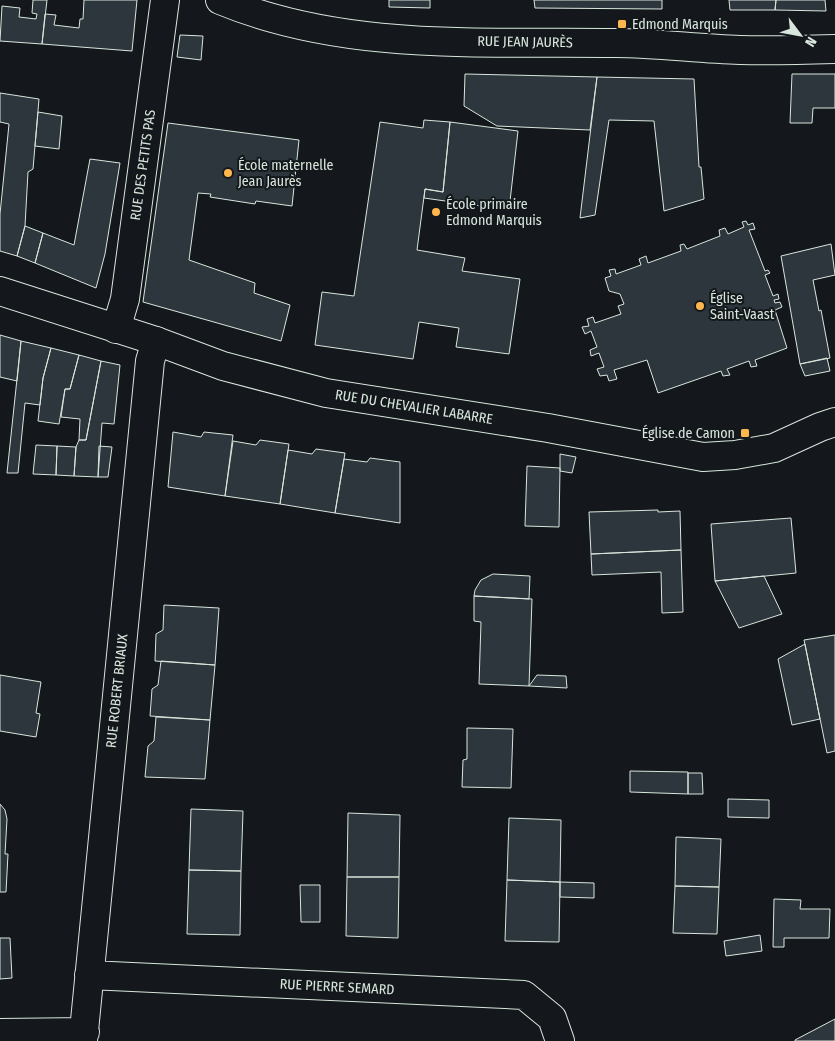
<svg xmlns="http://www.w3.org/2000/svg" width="835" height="1041" viewBox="0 0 835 1041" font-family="'Fira Sans Condensed',sans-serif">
	<rect width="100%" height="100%" fill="#14181c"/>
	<path fill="#2c363c" stroke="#d8e6dc" d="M 33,0 L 47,0 L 42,44 L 0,41 L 2,6 L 20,8 L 19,17 L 36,19 L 37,14 L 32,13 Z
		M 84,0 L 137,0 L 132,51 L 42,44 L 45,14 L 56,15 L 54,25 L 79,28 L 80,19 L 83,19 Z
		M 389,0 L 430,0 L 430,8 L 389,7 Z
		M 534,0 L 662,0 L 662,9 L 535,8 Z
		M 729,0 L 776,0 L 775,10 L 730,10 Z
		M 776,0 L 825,0 L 826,11 L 775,10 Z
		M 180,35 L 203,36 L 201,60 L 177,57 Z
		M 465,74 L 597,77 L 590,130 L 497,126 L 464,106 Z
		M 792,74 L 835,74 L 835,108 L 813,108 L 812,123 L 790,123 Z
		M 597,77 L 694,79 L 699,167 L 701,167 L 704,199 L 664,211 L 654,121 L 609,120 L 595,215 L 580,218 Z
		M 0,93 L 39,99 L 33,169 L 28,172 L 25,226 L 17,256 L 0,251 L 0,214 L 9,124 L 0,122 Z
		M 38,112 L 62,116 L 59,149 L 35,146 Z
		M 424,120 L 450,122 L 443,192 L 425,189 L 417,250 L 465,258 L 462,271 L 520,279 L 509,354 L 456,347 L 459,328 L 419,322 L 413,359 L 315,345 L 322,292 L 354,296 L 380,122 L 423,128 Z
		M 450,122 L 518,131 L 509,210 L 424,198 L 425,189 L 443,192 Z
		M 168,123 L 299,140 L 292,206 L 256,201 L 255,204 L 210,197 L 211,194 L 198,193 L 189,260 L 255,283 L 254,293 L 290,305 L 281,341 L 143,302 Z
		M 90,159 L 120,163 L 105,254 L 96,288 L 35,263 L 43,233 L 74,245 Z
		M 746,221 L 748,225 L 753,223 L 755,229 L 749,230 L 765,271 L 768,270 L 770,273 L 765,275 L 773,296 L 778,294 L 779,299 L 774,300 L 775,303 L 780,302 L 782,307 L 775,310 L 787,348 L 755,360 L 757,366 L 751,367 L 749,361 L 727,369 L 730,375 L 723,376 L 721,371 L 658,393 L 647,360 L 614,370 L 617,379 L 609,381 L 607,375 L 600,376 L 597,369 L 604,367 L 599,353 L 591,356 L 590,350 L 597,347 L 591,331 L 585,334 L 582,327 L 589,326 L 587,319 L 593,317 L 595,323 L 621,314 L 618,306 L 624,304 L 620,294 L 609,291 L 605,278 L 611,276 L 609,270 L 615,269 L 616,274 L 641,265 L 639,259 L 646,256 L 648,263 L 681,251 L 680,245 L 684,244 L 687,249 L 720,236 L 719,230 L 725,228 L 728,234 L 744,227 L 742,222 Z
		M 25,226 L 43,233 L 35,263 L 17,256 Z
		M 831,244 L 835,275 L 813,280 L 819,311 L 821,310 L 830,358 L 800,364 L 781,256 Z
		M 0,335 L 21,341 L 17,381 L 0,377 Z
		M 21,341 L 51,348 L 43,378 L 40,405 L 25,403 L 18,473 L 7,473 Z
		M 51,348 L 79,355 L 70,389 L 65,389 L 59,424 L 38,421 L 43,378 Z
		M 79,355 L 101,361 L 86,440 L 79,440 L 80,419 L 61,417 L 65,389 L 70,389 Z
		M 827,358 L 830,371 L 805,376 L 800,364 Z
		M 101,361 L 120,365 L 114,424 L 102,423 L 98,477 L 74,476 L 76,447 L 79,440 L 86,440 Z
		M 173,432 L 201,437 L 204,432 L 233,435 L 225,496 L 168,487 Z
		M 260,440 L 289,444 L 280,504 L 225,496 L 233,441 L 256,445 Z
		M 36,445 L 57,446 L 56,475 L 33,474 Z
		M 57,446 L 76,447 L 74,476 L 56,475 Z
		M 99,446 L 112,447 L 108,477 L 98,477 Z
		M 316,449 L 345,453 L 335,513 L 280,504 L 288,450 L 312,454 Z
		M 560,454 L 576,457 L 572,473 L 560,471 Z
		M 370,458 L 400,462 L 400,523 L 335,513 L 344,459 L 367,462 Z
		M 527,466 L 560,468 L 559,527 L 525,526 Z
		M 658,510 L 658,512 L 680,511 L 681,550 L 591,554 L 589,512 Z
		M 791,518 L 796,573 L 715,581 L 711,524 Z
		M 681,550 L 683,612 L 662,613 L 661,572 L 592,575 L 591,554 Z
		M 493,574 L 530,576 L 529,599 L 474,596 L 475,590 L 481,580 Z
		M 764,576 L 782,614 L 739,628 L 715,581 Z
		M 474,596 L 532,599 L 529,686 L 479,684 L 481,622 L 474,621 Z
		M 164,605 L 219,608 L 215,665 L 155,661 L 156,634 L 163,630 Z
		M 835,635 L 835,751 L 827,753 L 804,640 Z
		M 805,644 L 820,719 L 792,725 L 778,659 Z
		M 161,661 L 215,665 L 210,720 L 150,716 L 152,689 L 158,685 Z
		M 0,675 L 41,682 L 36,713 L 40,714 L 36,737 L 0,731 Z
		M 537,675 L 566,676 L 567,688 L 529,686 Z
		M 156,717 L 210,720 L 205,779 L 145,777 L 148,746 L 154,741 Z
		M 467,728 L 513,729 L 511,788 L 462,787 L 463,760 L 467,759 Z
		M 630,771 L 688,772 L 688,794 L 630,792 Z
		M 688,773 L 702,773 L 703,794 L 688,794 Z
		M 728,799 L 769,800 L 769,818 L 728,817 Z
		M 0,804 L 5,810 L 7,819 L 5,854 L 8,854 L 6,892 L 0,892 Z
		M 191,809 L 243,811 L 241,871 L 189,870 Z
		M 348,813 L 400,815 L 399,877 L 347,877 Z
		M 509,818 L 561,820 L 560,882 L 507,880 Z
		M 676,837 L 721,839 L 719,887 L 675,886 Z
		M 189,870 L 241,871 L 240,935 L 187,934 Z
		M 347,877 L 399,877 L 398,938 L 346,936 Z
		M 507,880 L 560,882 L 559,942 L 505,941 Z
		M 560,882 L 594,883 L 594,898 L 560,897 Z
		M 300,885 L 320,885 L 320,922 L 301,922 Z
		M 675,886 L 719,887 L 717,934 L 673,933 Z
		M 774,899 L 801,900 L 800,909 L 830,909 L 829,938 L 784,938 L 784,947 L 773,947 Z
		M 760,935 L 762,951 L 726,956 L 724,941 Z
		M 0,938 L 10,938 L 12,978 L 0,979 Z
		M 835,1019 L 835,1041 L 795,1041 L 795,1040 Z"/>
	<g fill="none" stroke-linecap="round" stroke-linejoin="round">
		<defs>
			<path id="minor" d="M 116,329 L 125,299 L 165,0
				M 89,975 L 524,995 L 552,1018 L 560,1041
				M 0,1033 L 85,1032
				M 83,1041 L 150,361 L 156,341"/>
			<path id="tertiary" d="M 220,0 C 345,52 484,41 616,43 C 657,43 699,49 740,50 C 772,51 804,50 835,49
				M 0,291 L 156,341 L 223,366 L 326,393 L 548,428 L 703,457 L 735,455 L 774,448 L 820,427 L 835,422"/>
		</defs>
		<use href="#minor" stroke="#d8e6dc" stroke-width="30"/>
		<use href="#tertiary" stroke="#d8e6dc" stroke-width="30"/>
		<use href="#minor" stroke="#14181c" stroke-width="28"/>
		<use href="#tertiary" stroke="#14181c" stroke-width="28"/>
	</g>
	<g fill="#ffb74d" stroke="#14181c" stroke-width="2">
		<rect x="617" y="19" width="10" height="10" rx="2.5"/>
		<circle cx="228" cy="173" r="5"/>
		<circle cx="436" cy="212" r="5"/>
		<circle cx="700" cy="306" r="5"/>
		<rect x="740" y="428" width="10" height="10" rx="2.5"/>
	</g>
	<g text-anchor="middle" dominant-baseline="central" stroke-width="4" stroke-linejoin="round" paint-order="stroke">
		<g font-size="14" fill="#d8e6dc" stroke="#14181c" text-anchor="start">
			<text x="632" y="24">Edmond Marquis</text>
			<text x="238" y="165">École maternelle<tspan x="238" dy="16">Jean Jaurès</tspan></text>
			<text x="446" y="204">École primaire<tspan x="446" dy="16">Edmond Marquis</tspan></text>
			<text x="710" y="298">Église<tspan x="710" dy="16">Saint-Vaast</tspan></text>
			<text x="735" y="433" text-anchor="end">Église de Camon</text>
		</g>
		<g font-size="14" fill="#d8e6dc" stroke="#14181c">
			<text transform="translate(525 42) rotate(1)">RUE JEAN JAURÈS</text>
			<text transform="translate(143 165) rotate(-82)">RUE DES PETITS PAS</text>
			<text transform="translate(414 407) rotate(9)">RUE DU CHEVALIER LABARRE</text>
			<text transform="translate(117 691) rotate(-84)">RUE ROBERT BRIAUX</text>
			<text transform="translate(337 987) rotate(3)">RUE PIERRE SEMARD</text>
		</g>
	</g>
	<g transform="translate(800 35) rotate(122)" stroke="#14181c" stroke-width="4" paint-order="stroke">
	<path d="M0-4L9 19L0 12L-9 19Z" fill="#d8e6dc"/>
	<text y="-8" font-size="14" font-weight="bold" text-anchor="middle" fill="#d8e6dc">N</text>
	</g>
</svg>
